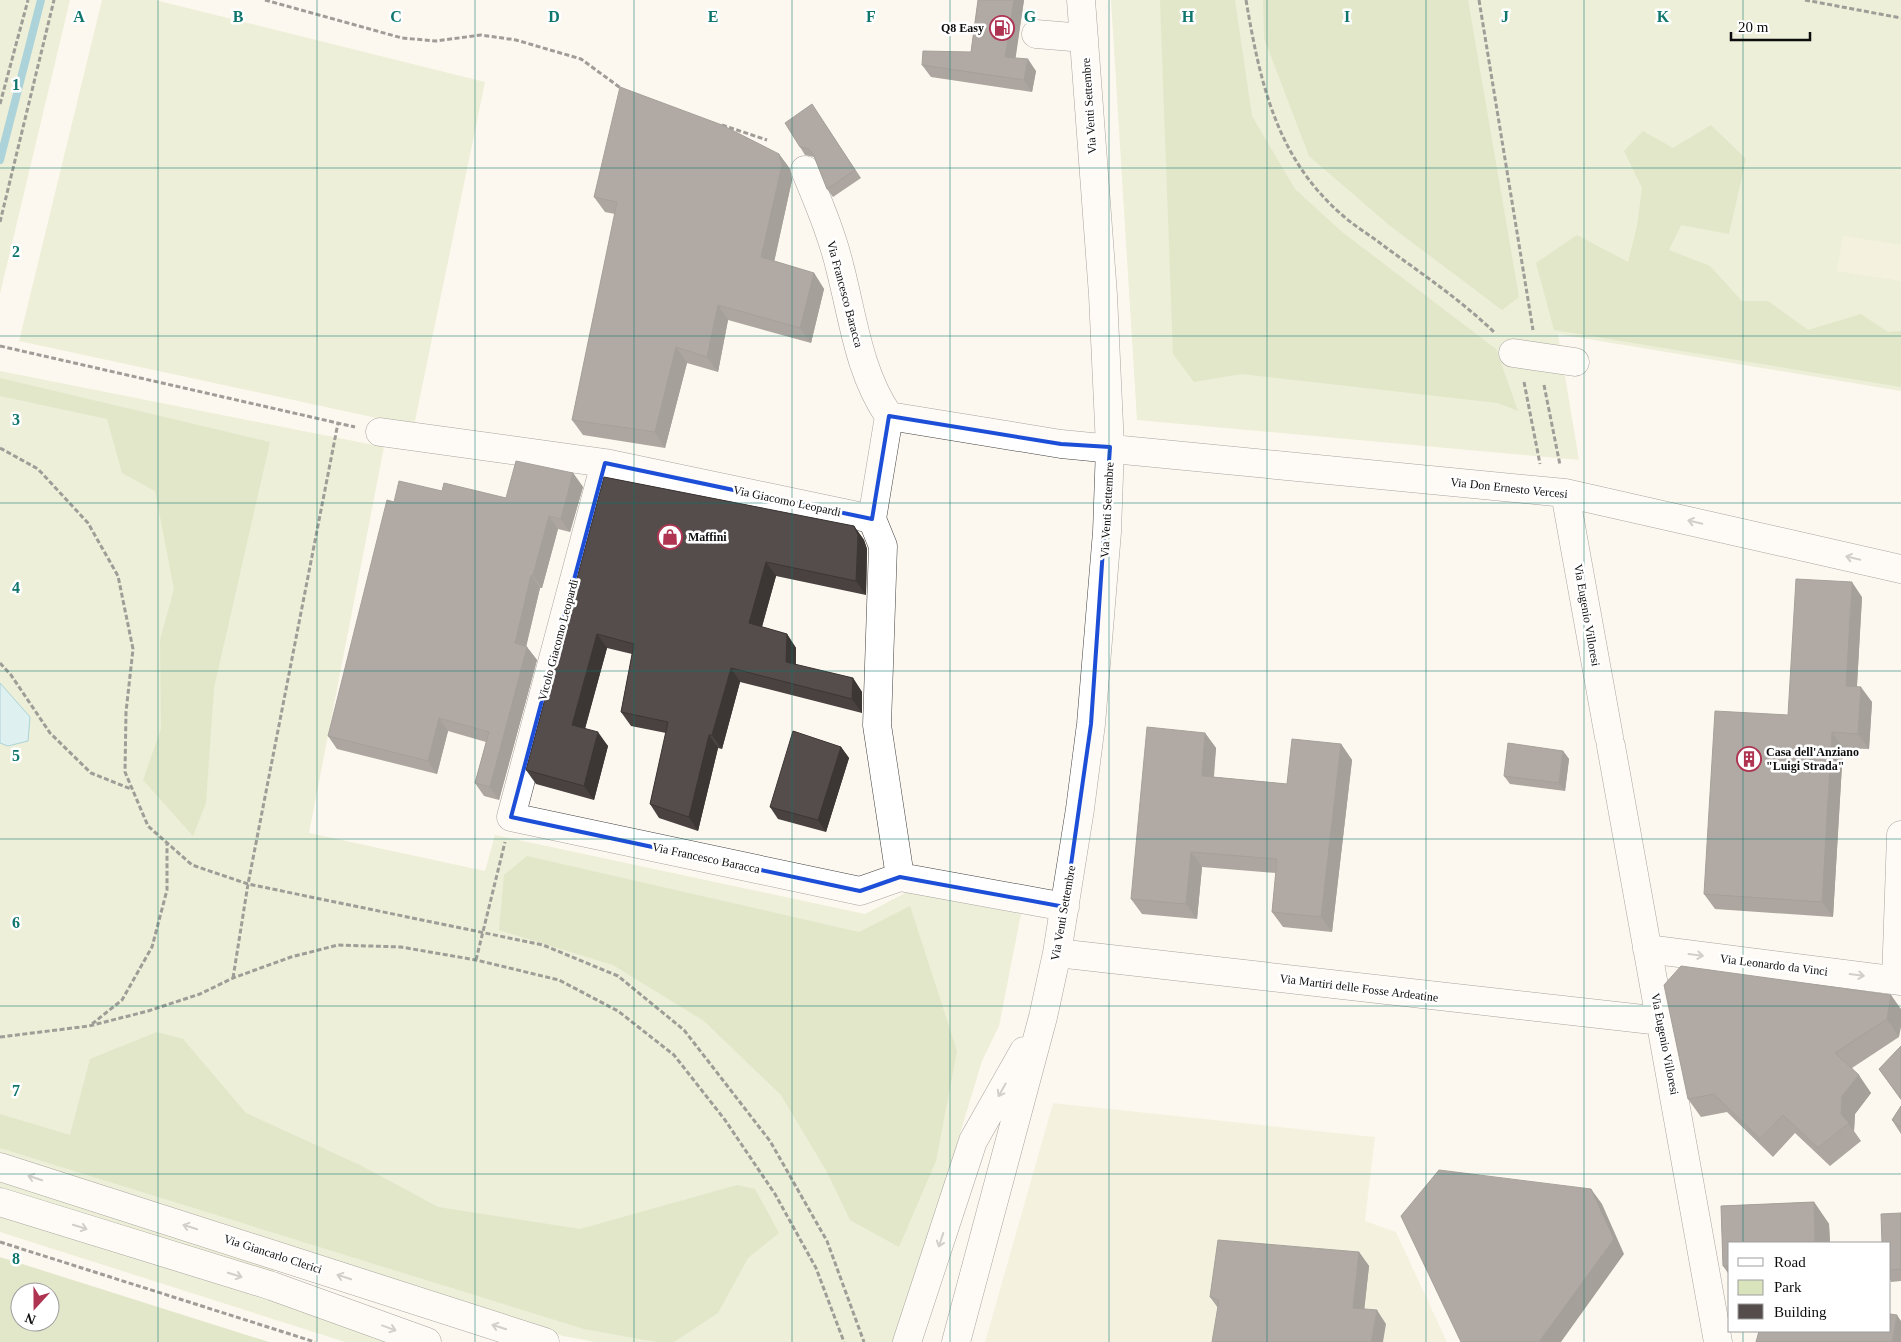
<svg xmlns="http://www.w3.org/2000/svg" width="1901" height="1342" viewBox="0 0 1901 1342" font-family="'Times New Roman',serif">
	<rect width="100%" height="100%" fill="#fdf8ef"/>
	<path fill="#d9e4bc" d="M 0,0 L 70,0 L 0,294 Z
		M 102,0 L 155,0 L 485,82 L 414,426 L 19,341 Z
		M 1111,0 L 1901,0 L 1901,391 L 1558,334 L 1579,460 L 1137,420 Z
		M 0,371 L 384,447 L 309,833 L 485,871 L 495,835 L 865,914 L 907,892 L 1021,914 L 999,1026 L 982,1061 L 897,1342 L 595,1342 L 563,1336 L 0,1158 Z
		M 0,1176 L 281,1264 L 278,1271 L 260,1272 L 0,1189 Z
		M 0,1207 L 275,1294 L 390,1342 L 345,1342 L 0,1232 Z"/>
	<path fill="#c0d39d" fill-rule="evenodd" d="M 1160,0 L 1235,0 L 1252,116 L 1295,189 L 1342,232 L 1496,349 L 1518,411 L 1498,403 L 1242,374 L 1194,382 L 1173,354 Z
		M 1263,0 L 1468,0 L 1519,297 L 1502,310 L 1389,225 L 1309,156 L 1264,38 Z
		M 1711,125 L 1746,159 L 1729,234 L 1681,225 L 1669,250 L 1710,266 L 1742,301 L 1768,301 L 1808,330 L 1861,314 L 1888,332 L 1901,331 L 1901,387 L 1554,330 L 1536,263 L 1577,235 L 1628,262 L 1637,226 L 1642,188 L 1624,151 L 1643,131 L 1673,148 Z
		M 0,378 L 270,442 L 214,688 L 206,803 L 193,836 L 143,780 L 161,729 L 160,640 L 174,589 L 155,491 L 122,473 L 107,419 L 0,396 Z
		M 527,856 L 859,932 L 910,906 L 957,1051 L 936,1161 L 899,1247 L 850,1220 L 827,1172 L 781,1095 L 704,1021 L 613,965 L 499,930 L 504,875 Z
		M 157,1032 L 183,1039 L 246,1113 L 362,1166 L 438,1207 L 580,1229 L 737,1185 L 755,1189 L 779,1233 L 748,1258 L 718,1313 L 674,1342 L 656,1342 L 584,1329 L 0,1148 L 0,1114 L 70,1135 L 90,1059 Z
		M 0,1257 L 269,1342 L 0,1342 ZM 20,1292 L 50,1292 L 50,1322 L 20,1322 Z"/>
	<path fill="#e8eccd" d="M 1843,236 L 1901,245 L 1901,281 L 1837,271 Z
		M 1053,1103 L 1375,1137 L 1365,1221 L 1396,1232 L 1447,1342 L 985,1342 Z"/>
	<path fill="#b9e6ef" stroke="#48a6be" d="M 0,683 L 30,717 L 28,741 L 8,746 L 0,743 Z"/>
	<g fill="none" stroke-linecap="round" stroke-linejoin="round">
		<path stroke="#48a6be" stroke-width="8" d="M 0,160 L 41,0"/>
		<defs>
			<path id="minor" d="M 1036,34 L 1084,38
				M 805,170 C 818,202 832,234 840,268 C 853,318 859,373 889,416
				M 1513,353 L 1575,362
				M 889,416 L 1061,444 L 1565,493 L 1901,569
				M 380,432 L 605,463 L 872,519 L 889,416
				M 605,463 L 511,817 L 860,891 L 900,877 L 1065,907
				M 1565,493 L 1609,737
				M 872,519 L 883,546 L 877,725 L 900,877
				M 1611,746 L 1718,1342
				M 1647,949 L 1901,981
				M 1057,953 L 1661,1021
				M 1896,980 L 1901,835
				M 0,1167 L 545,1342
				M 0,1202 L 272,1286 L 427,1342
				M 907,1342 L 973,1141 L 1024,1051
				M 956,1342 L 1043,1017 L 1057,953 L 1080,809 L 1091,724 L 1107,532 L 1110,447 L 1103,295 L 1081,0"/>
		</defs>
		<use href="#minor" stroke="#404040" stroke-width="29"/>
		<path stroke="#2f2f2f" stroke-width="3" stroke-dasharray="5 2.5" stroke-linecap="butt" d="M 265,0 L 402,38 L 436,41 L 481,35 L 516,40 L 581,59 L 622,89
			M 1246,0 C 1260,82 1276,157 1341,214 C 1354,226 1370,235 1384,246 C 1422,274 1461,300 1495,333
			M 1479,0 L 1533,330
			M 1805,0 L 1901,18
			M 0,104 L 28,0
			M 722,125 L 767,140
			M 0,222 L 54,0
			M 0,346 L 355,427
			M 1524,382 L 1540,464
			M 1544,385 L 1560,465
			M 0,448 L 38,469 L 88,523 L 118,576 L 133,649 L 126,712 L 125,772 L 148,826 L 192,865 L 248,884 L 543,945 L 618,976 L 684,1030 L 770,1141 L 827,1241 L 864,1342
			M 0,663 L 11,675 L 50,733 L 91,773 L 131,789
			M 476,960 L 505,842
			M 233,978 L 248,884 L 338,423
			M 92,1024 L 122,1000 L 152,947 L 167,890 L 167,843
			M 0,1037 L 89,1026 L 148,1011 L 200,994 L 233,978 L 291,957 L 338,945 L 401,947 L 476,960 L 559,980 L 618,1011 L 674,1055 L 725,1120 L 775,1194 L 816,1268 L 844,1342
			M 0,1242 L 315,1342"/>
		<use href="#minor" stroke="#fff" stroke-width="28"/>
	</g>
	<path fill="#494240" d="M 978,0 L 1024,0 L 1015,58 L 1036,71 L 1032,92 L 931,77 L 922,65 L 971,52 Z
		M 817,112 L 861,178 L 833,197 L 827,189 L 814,157 L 805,155 L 800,147 Z
		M 779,154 L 790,169 L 792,180 L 774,261 L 814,273 L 824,289 L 811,343 L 728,320 L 718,372 L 687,363 L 665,448 L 583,435 L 572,420 L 615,214 L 605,212 L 594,197 Z
		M 573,473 L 583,487 L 570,532 L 558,529 L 542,588 L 540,588 L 526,646 L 537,660 L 499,800 L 484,796 L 475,783 L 486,742 L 448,731 L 437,774 L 337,749 L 328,736 L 394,502 L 442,491 L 506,498 Z
		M 604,477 L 854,526 L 864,540 L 867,549 L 866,595 L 776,576 L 762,627 L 787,634 L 796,648 L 796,665 L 853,678 L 862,692 L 862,713 L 740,682 L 722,749 L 718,748 L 698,831 L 659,818 L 650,804 L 666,733 L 631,726 L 621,712 L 632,654 L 607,648 L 585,729 L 608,746 L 594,800 L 536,784 L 526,770 Z
		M 1862,597 L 1857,686 L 1872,702 L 1869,749 L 1843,748 L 1833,917 L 1715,909 L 1704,894 L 1788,715 Z
		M 1205,733 L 1216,748 L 1214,777 L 1287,784 L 1341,744 L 1352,760 L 1332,932 L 1283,927 L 1272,912 L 1276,873 L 1202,867 L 1197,919 L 1142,914 L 1131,899 Z
		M 841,747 L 849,758 L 826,832 L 778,819 L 770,807 Z
		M 1563,751 L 1569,759 L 1565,791 L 1510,784 L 1504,776 Z
		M 1891,995 L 1899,1037 L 1852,1068 L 1871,1093 L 1855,1114 L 1854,1131 L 1861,1141 L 1830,1166 L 1795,1133 L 1773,1157 L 1727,1112 L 1701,1117 L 1688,1099 Z
		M 1901,1046 L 1901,1100 L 1879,1069 Z
		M 1901,1106 L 1901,1134 L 1892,1120 Z
		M 1814,1202 L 1829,1224 L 1830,1243 L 1730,1243 L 1730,1276 L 1723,1266 L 1721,1206 Z
		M 1901,1213 L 1901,1281 L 1891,1282 L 1890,1279 L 1890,1243 Z
		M 1359,1252 L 1369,1266 L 1364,1309 L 1386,1324 L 1218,1308 L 1210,1297 Z"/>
	<path fill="#3c3634" d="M 1014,0 L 1024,0 L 1014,69 L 1005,57 Z
		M 1028,59 L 1036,71 L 1032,92 L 1024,80 Z
		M 779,154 L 790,169 L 792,180 L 772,272 L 761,257 Z
		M 814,273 L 824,289 L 811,343 L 800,328 Z
		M 718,305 L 728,320 L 718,372 L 707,357 Z
		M 676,347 L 687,363 L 665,448 L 655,432 Z
		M 573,473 L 583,487 L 570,532 L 561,519 Z
		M 549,516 L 558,529 L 542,588 L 533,575 Z
		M 854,526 L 864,540 L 867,549 L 866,595 L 856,581 Z
		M 766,562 L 776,576 L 759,637 L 749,623 Z
		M 531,575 L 540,588 L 524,656 L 515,643 Z
		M 1852,582 L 1862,597 L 1856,701 L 1846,686 Z
		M 597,634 L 607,648 L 582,739 L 572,725 Z
		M 787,634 L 796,648 L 795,676 L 786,662 Z
		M 527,647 L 537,660 L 499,800 L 490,787 Z
		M 731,668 L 740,682 L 722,749 L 712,735 Z
		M 853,678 L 862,692 L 862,713 L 852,699 Z
		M 1861,687 L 1872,702 L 1869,749 L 1858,734 Z
		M 439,718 L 448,731 L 437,774 L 428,761 Z
		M 598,732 L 608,746 L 594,800 L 584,786 Z
		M 1832,732 L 1843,748 L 1833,917 L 1822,902 Z
		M 1205,733 L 1216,748 L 1212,791 L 1202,776 Z
		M 709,735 L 718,748 L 698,831 L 689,817 Z
		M 1341,744 L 1352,760 L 1332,932 L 1321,917 Z
		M 841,747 L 849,758 L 826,832 L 818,820 Z
		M 1563,751 L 1569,759 L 1565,791 L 1559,783 Z
		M 1191,852 L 1202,867 L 1197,919 L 1186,904 Z
		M 1891,995 L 1901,1009 L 1901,1027 L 1899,1037 L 1887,1019 Z
		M 1859,1075 L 1871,1093 L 1855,1114 L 1854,1131 L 1841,1114 L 1842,1096 Z
		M 1591,1189 L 1602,1204 L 1624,1254 L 1561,1342 L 1539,1342 Z
		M 1814,1202 L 1829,1224 L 1830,1243 L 1815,1243 Z
		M 1359,1252 L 1369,1266 L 1363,1322 L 1353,1308 Z
		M 1377,1310 L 1386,1324 L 1383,1342 L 1371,1342 Z
		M 1897,1315 L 1901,1321 L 1901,1342 L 1892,1342 Z"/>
	<path fill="#554d4b" stroke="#3c3634" d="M 978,0 L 1014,0 L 1005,57 L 1028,59 L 1024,80 L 922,65 L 923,51 L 971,52 Z
		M 620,87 L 722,125 L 779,154 L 782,165 L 761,257 L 814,273 L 800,328 L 718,305 L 707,357 L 676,347 L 655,432 L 572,420 L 617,202 L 594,197 Z
		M 812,104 L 855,170 L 827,189 L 814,156 L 809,149 L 800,147 L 785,123 Z
		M 516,461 L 573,473 L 561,519 L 549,516 L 533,575 L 531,575 L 515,643 L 527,647 L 490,787 L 475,783 L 489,732 L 439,718 L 428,761 L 328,736 L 387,500 L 394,502 L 399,481 L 442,491 L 444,483 L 506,498 Z
		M 604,477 L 854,526 L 858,535 L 856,581 L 766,562 L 749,623 L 787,634 L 786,662 L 853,678 L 852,699 L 731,668 L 712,735 L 709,735 L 689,817 L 650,804 L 668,722 L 621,712 L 634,644 L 597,634 L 572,725 L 598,732 L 584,786 L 526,770 Z
		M 1796,579 L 1852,582 L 1846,686 L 1861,687 L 1858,734 L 1832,732 L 1822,902 L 1704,894 L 1715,711 L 1788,715 Z
		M 1147,727 L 1205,733 L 1202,776 L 1287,784 L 1292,739 L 1341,744 L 1321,917 L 1272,912 L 1277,859 L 1191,852 L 1186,904 L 1131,899 Z
		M 793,731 L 841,747 L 818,820 L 770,807 Z
		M 1508,743 L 1563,751 L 1559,783 L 1504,776 Z
		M 1681,966 L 1891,995 L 1887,1019 L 1835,1053 L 1859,1075 L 1842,1096 L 1841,1114 L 1849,1123 L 1818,1148 L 1783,1115 L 1760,1139 L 1714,1094 L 1688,1099 L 1664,985 Z
		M 1901,1046 L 1901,1099 L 1879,1069 Z
		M 1901,1106 L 1901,1127 L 1892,1120 Z
		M 1439,1170 L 1591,1189 L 1614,1239 L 1539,1342 L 1461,1342 L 1401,1216 Z
		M 1814,1202 L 1815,1243 L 1730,1243 L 1730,1266 L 1723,1266 L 1721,1206 Z
		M 1901,1213 L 1901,1269 L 1890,1270 L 1890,1243 L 1882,1243 L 1881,1214 Z
		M 1218,1240 L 1359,1252 L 1353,1308 L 1377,1310 L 1371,1342 L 1212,1342 L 1219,1300 L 1210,1297 Z
		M 1890,1314 L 1897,1315 L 1892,1342 L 1756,1342 L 1759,1331 L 1890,1331 Z"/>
	<defs><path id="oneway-shaft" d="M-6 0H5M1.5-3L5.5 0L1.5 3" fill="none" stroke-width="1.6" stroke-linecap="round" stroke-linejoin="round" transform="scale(1.25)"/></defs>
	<g stroke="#9e9e9e">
		<use href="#oneway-shaft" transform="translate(1695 522) rotate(-167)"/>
		<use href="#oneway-shaft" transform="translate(1853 558) rotate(-167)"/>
		<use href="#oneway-shaft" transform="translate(1696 955) rotate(7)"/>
		<use href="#oneway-shaft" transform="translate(1857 975) rotate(7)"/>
		<use href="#oneway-shaft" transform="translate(1002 1090) rotate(119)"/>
		<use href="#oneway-shaft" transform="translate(35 1178) rotate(-162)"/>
		<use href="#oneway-shaft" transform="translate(80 1227) rotate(17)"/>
		<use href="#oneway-shaft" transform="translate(190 1227) rotate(-162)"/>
		<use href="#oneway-shaft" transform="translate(941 1240) rotate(108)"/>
		<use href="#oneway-shaft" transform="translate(235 1275) rotate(17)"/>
		<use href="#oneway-shaft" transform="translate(344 1277) rotate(-162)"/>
		<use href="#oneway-shaft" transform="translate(499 1327) rotate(-162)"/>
		<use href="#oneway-shaft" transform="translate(389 1328) rotate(20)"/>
	</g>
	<path d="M0 0H1901V1342H0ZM 889,416 L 1061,444 L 1110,447 L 1091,724 L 1065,907 L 900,877 L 860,891 L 511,817 L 605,463 L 872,519 Z" fill="#fdf8ef" fill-opacity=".55" fill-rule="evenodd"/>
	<path fill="none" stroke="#1d4ed8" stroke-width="4" stroke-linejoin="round" d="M 889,416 L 1061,444 L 1110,447 L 1091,724 L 1065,907 L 900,877 L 860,891 L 511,817 L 605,463 L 872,519 Z"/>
	<path fill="none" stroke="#0f766e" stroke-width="1" stroke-opacity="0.55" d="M 158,0 L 158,1342M 317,0 L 317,1342M 475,0 L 475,1342M 634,0 L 634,1342M 792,0 L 792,1342M 950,0 L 950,1342M 1109,0 L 1109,1342M 1267,0 L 1267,1342M 1426,0 L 1426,1342M 1584,0 L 1584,1342M 1743,0 L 1743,1243M 0,168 L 1901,168M 0,336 L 1901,336M 0,503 L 1901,503M 0,671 L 1901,671M 0,839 L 1901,839M 0,1006 L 1901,1006M 0,1174 L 1901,1174M 1743,1331 L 1743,1342"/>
	<defs>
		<symbol id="fuel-ring" viewBox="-11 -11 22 22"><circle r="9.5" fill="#fff" stroke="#ae3452" stroke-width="1.5"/><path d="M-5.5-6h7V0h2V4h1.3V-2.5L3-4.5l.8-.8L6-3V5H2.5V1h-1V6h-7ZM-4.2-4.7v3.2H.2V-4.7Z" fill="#ae3452"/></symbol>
		<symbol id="shop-ring" viewBox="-11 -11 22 22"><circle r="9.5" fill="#fff" stroke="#ae3452" stroke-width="1.5"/><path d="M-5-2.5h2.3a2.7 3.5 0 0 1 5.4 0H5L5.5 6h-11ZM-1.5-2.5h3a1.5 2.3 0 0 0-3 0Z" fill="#ae3452"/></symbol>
		<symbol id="building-ring" viewBox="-11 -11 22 22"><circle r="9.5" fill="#fff" stroke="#ae3452" stroke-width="1.5"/><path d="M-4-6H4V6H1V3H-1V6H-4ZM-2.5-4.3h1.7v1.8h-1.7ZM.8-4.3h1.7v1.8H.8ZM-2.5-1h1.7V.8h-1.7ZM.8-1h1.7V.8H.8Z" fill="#ae3452"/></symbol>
	</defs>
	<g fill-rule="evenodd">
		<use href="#fuel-ring" x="988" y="14" width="28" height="28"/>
		<use href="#shop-ring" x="656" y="523" width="28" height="28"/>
		<use href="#building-ring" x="1735" y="745" width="28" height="28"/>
	</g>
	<g text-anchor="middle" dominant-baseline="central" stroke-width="5" stroke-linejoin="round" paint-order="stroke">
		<g font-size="12" font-weight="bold" fill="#0d0d0d" stroke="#fff" text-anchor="start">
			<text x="984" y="28" text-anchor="end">Q8 Easy</text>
			<text x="688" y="537">Maffini</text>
			<text x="1766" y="752">Casa dell'Anziano<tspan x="1766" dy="14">"Luigi Strada"</tspan></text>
		</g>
		<g font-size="12" fill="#0d0d0d" stroke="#fff">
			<text transform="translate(1089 106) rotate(-94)">Via Venti Settembre</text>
			<text transform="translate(845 294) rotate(75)">Via Francesco Baracca</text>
			<text transform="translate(1509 488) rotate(6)">Via Don Ernesto Vercesi</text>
			<text transform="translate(787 501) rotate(12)">Via Giacomo Leopardi</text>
			<text transform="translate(1107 510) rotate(-87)">Via Venti Settembre</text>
			<text transform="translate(1587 615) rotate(80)">Via Eugenio Villoresi</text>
			<text transform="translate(558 640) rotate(-75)">Vicolo Giacomo Leopardi</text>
			<text transform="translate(706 858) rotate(12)">Via Francesco Baracca</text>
			<text transform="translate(1063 913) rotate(-80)">Via Venti Settembre</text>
			<text transform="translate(1774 965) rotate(7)">Via Leonardo da Vinci</text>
			<text transform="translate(1359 988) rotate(7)">Via Martiri delle Fosse Ardeatine</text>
			<text transform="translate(1665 1044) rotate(79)">Via Eugenio Villoresi</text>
			<text transform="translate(273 1254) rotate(18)">Via Giancarlo Clerici</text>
		</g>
	</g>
	<g font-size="16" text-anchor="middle" font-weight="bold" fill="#0f766e" stroke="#fff" stroke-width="5" stroke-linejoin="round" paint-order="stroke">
		<text x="79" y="22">A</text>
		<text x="238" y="22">B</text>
		<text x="396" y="22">C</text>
		<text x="554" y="22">D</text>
		<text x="713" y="22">E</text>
		<text x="871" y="22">F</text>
		<text x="1030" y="22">G</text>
		<text x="1188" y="22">H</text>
		<text x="1347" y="22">I</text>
		<text x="1505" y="22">J</text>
		<text x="1663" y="22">K</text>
		<text x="16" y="90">1</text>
		<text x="16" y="257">2</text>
		<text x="16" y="425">3</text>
		<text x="16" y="593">4</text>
		<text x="16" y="761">5</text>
		<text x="16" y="928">6</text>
		<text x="16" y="1096">7</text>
		<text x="16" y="1264">8</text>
	</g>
	<rect x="1728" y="1242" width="162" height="90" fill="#ffffff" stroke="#9e9e9e"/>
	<rect x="1738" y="1258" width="25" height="8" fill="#ffffff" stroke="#9e9e9e"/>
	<text x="1774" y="1267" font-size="15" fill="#0d0d0d">Road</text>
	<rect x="1738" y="1280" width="25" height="15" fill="#d9e4bc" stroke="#9e9e9e"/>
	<text x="1774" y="1292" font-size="15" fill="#0d0d0d">Park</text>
	<rect x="1738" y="1304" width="25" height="15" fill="#554d4b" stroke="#9e9e9e"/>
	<text x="1774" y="1317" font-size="15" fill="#0d0d0d">Building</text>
	<g transform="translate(35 1307) rotate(201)"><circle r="24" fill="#ffffff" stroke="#9e9e9e"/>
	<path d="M0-4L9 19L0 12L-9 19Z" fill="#ae3452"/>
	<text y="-8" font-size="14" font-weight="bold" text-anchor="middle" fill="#0d0d0d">N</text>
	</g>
	<path d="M1731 32v8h79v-8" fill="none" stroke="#0d0d0d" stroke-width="2.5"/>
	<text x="1738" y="32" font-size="15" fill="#0d0d0d" stroke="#ffffff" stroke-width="4" paint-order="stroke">20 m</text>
</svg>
